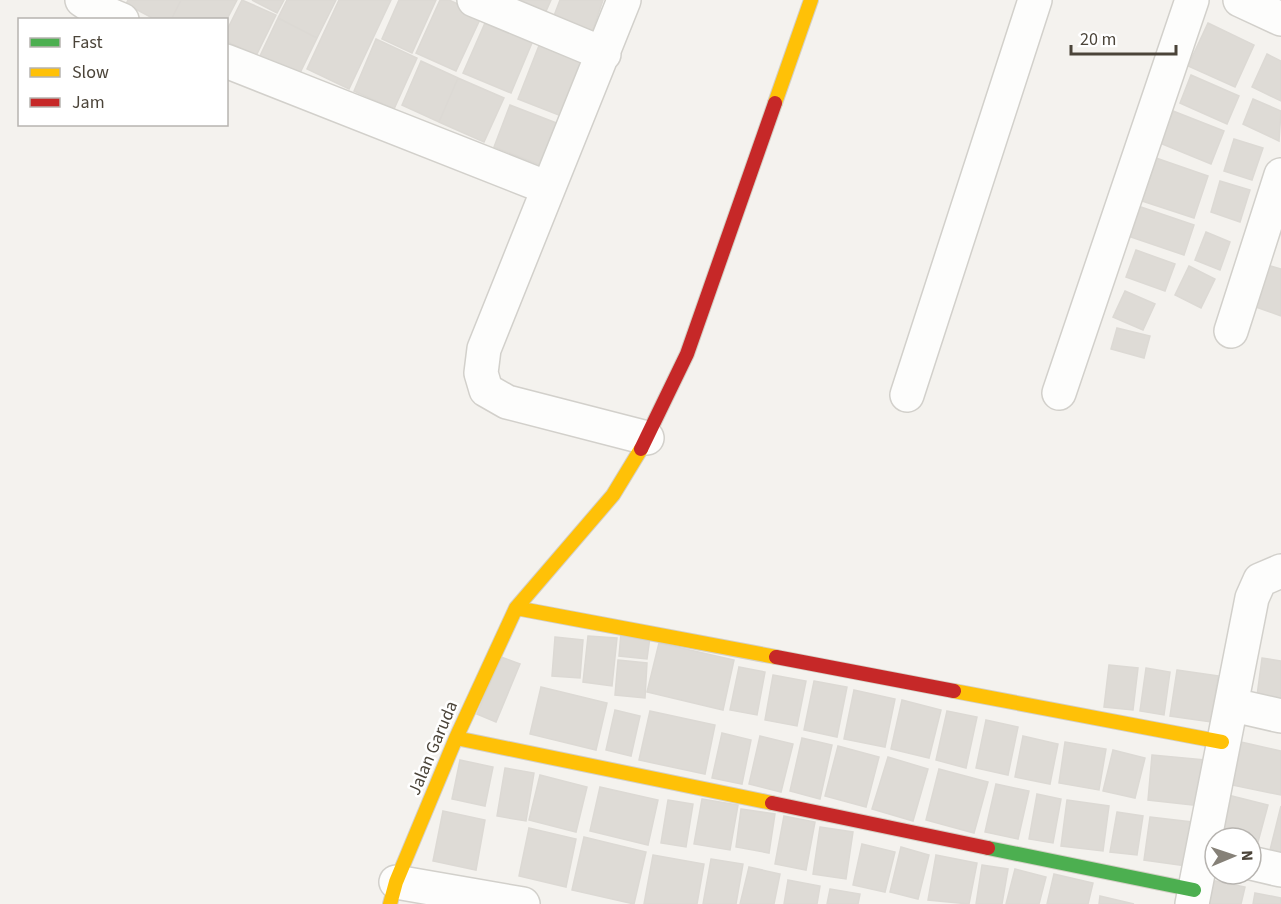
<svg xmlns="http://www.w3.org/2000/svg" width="1281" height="904" viewBox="0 0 1281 904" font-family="'Source Sans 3',sans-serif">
	<rect width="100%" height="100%" fill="#f4f2ee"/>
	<path fill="#dedbd6" stroke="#dcd9d4" stroke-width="1.5" d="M 128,0 L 181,0 L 171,20 L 156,20 L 126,4 Z
		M 181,0 L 237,0 L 226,21 L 171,20 Z
		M 242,0 L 276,15 L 256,56 L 226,41 L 226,32 Z
		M 252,0 L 284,0 L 277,13 Z
		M 287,0 L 336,0 L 317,38 L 278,18 Z
		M 339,0 L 391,0 L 349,89 L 307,69 Z
		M 399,0 L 436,0 L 412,53 L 382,39 Z
		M 440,0 L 449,0 L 482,15 L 456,71 L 416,53 Z
		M 507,0 L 551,0 L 543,18 Z
		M 560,0 L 603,0 L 591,35 L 552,21 Z
		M 278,18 L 317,38 L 299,75 L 260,56 Z
		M 485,23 L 532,43 L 511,93 L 463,73 Z
		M 1208,23 L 1254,45 L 1235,87 L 1188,66 Z
		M 376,39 L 417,58 L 394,109 L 354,91 Z
		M 540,43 L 586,61 L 564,117 L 518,99 Z
		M 1267,54 L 1281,61 L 1281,101 L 1252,87 Z
		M 421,61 L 458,78 L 439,122 L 402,105 Z
		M 1191,75 L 1239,96 L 1227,124 L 1180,103 Z
		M 458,78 L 504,98 L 484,142 L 439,122 Z
		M 1253,99 L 1281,111 L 1279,141 L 1243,124 Z
		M 510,105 L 559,124 L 543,166 L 494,147 Z
		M 1173,111 L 1224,131 L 1211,164 L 1160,143 Z
		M 1234,139 L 1263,148 L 1252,180 L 1224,171 Z
		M 1156,158 L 1208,176 L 1194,218 L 1142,201 Z
		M 1220,181 L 1250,190 L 1240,222 L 1211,212 Z
		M 1138,206 L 1194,225 L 1184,255 L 1128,236 Z
		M 1206,232 L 1230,242 L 1220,270 L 1195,260 Z
		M 1136,250 L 1175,264 L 1165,291 L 1126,277 Z
		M 1267,265 L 1281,269 L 1281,316 L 1253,306 Z
		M 1189,266 L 1215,279 L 1201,308 L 1175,295 Z
		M 1125,291 L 1155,304 L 1143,330 L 1113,317 Z
		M 1117,328 L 1150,336 L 1144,358 L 1111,349 Z
		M 621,633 L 650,637 L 647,659 L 619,656 Z
		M 588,636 L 617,638 L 612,686 L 583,682 Z
		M 555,637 L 583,640 L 580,678 L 552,676 Z
		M 659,643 L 734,660 L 723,710 L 647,692 Z
		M 501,657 L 520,664 L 496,722 L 477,714 Z
		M 1262,658 L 1281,661 L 1281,707 L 1256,703 Z
		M 618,660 L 647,663 L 645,698 L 615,695 Z
		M 1109,665 L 1138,668 L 1133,710 L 1104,707 Z
		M 739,667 L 765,672 L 757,715 L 730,710 Z
		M 1146,668 L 1170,672 L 1164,715 L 1140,711 Z
		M 1177,670 L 1218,676 L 1211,722 L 1170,716 Z
		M 773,675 L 806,681 L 797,726 L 765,720 Z
		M 814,681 L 847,687 L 837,737 L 804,730 Z
		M 541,687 L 607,703 L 596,750 L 530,734 Z
		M 854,690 L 895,699 L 885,747 L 844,739 Z
		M 902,700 L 941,710 L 929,758 L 891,749 Z
		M 615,710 L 640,716 L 631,756 L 606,750 Z
		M 650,711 L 715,725 L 705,774 L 639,760 Z
		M 947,711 L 977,717 L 966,768 L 936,760 Z
		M 986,720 L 1018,727 L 1008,775 L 976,768 Z
		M 722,733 L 751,740 L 742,784 L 712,778 Z
		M 760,736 L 793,744 L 781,792 L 749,784 Z
		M 1023,736 L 1058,744 L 1050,784 L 1015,777 Z
		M 802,738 L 832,745 L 820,799 L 790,791 Z
		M 1065,742 L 1106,749 L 1099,790 L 1059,783 Z
		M 1241,742 L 1281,751 L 1281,795 L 1232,785 Z
		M 838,746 L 879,757 L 866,807 L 825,796 Z
		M 1113,750 L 1145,758 L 1135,798 L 1103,791 Z
		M 1152,755 L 1205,760 L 1201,806 L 1148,800 Z
		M 888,757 L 928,769 L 913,821 L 872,809 Z
		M 460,760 L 493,767 L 485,806 L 452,799 Z
		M 505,768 L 534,773 L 526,821 L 497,816 Z
		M 939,769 L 988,782 L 974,833 L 926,820 Z
		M 540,775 L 587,787 L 576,832 L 529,820 Z
		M 996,784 L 1029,791 L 1018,839 L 985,832 Z
		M 600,787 L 658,800 L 648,845 L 590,831 Z
		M 1037,794 L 1061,799 L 1053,843 L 1029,839 Z
		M 1228,795 L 1268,805 L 1255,853 L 1251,852 L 1251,838 L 1216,838 Z
		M 702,799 L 738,805 L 730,850 L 694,844 Z
		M 668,800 L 693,804 L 686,847 L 661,843 Z
		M 1067,800 L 1109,806 L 1103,851 L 1061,846 Z
		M 1281,806 L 1281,852 L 1270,850 Z
		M 741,809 L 775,814 L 769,853 L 736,847 Z
		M 443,811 L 485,820 L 476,870 L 433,861 Z
		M 1117,812 L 1143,816 L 1137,855 L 1110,852 Z
		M 784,816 L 815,822 L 806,870 L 775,864 Z
		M 1150,817 L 1192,822 L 1186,866 L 1144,860 Z
		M 820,827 L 853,832 L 846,879 L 813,874 Z
		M 529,828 L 576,839 L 566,887 L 519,876 Z
		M 584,837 L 646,852 L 634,904 L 572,890 Z
		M 862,844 L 895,852 L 885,892 L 853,885 Z
		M 901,847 L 929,855 L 918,899 L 890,892 Z
		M 653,855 L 704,864 L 697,904 L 644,904 Z
		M 936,855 L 977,863 L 969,904 L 928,900 Z
		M 711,859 L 743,864 L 736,904 L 703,904 Z
		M 982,865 L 1008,869 L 1002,904 L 976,904 Z
		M 749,867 L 780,874 L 774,904 L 740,904 Z
		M 1015,869 L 1046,877 L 1039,904 L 1006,904 Z
		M 1054,874 L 1093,883 L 1088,904 L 1047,904 Z
		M 788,880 L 820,886 L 817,904 L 784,904 Z
		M 1211,880 L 1245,887 L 1241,904 L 1206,904 Z
		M 830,889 L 860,894 L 858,904 L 827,904 Z
		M 1255,893 L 1281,898 L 1281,904 L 1253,904 Z
		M 1100,896 L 1134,904 L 1099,904 Z"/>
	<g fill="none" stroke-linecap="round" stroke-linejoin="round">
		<defs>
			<path id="street" d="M 82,0 L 94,8 L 122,20
				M 474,0 L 604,54
				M 624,0 L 484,349 L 481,373 L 486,390 L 507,402 L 647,438
				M 1240,0 L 1281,19
				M 226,61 L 548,188
				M 1231,331 L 1281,175
				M 1059,393 L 1192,0
				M 907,395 L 1035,0
				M 1233,705 L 1281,716
				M 1251,863 L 1281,870
				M 396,882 L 523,904
				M 1192,904 L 1252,598 L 1260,580 L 1281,571"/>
			<path id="fast" d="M 988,848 L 1194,890"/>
			<path id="slow" d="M 775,103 L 811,0
				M 516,608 L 776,657
				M 954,691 L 1222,742
				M 456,738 L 772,803
				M 390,904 L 396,882 L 456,738 L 516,608 L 613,495 L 641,449"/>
			<path id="jam" d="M 641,449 L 687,354 L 775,103
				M 776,657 L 954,691
				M 772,803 L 988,848"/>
		</defs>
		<use href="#street" stroke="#d2d0cb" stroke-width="36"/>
		<use href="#fast" stroke="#d3cfc5" stroke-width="16"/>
		<use href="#slow" stroke="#d3cfc5" stroke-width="16"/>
		<use href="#jam" stroke="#d3cfc5" stroke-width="16"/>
		<use href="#street" stroke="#fdfdfc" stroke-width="33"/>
		<use href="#fast" stroke="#4caf50" stroke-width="14"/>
		<use href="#slow" stroke="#ffc107" stroke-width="14"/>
		<use href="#jam" stroke="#c62828" stroke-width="14"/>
	</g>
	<g text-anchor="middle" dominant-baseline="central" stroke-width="5" stroke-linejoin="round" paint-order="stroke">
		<g font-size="18" fill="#4b4439" stroke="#fff">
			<text transform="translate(433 748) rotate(-67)">Jalan Garuda</text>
		</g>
	</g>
	<rect x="18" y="18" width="210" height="108" fill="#ffffff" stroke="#b7b4b0" stroke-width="1.5"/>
	<rect x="30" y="38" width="30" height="9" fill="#4caf50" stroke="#b7b4b0" stroke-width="1.5"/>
	<text x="72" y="48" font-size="18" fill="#4b4439">Fast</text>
	<rect x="30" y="68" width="30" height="9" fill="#ffc107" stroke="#b7b4b0" stroke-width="1.5"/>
	<text x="72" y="78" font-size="18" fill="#4b4439">Slow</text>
	<rect x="30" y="98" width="30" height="9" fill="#c62828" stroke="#b7b4b0" stroke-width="1.5"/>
	<text x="72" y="108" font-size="18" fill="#4b4439">Jam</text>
	<g transform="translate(1233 856) rotate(88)"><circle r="28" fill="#ffffff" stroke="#b7b4b0" stroke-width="1.5"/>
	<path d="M0-4.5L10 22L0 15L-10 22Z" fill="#868178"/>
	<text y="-9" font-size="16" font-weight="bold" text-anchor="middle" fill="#4b4439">N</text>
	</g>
	<path d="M1071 45v9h105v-9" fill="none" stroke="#4b4439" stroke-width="3"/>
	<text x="1080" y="45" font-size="18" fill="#4b4439" stroke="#ffffff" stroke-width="4.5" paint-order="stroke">20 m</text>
</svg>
